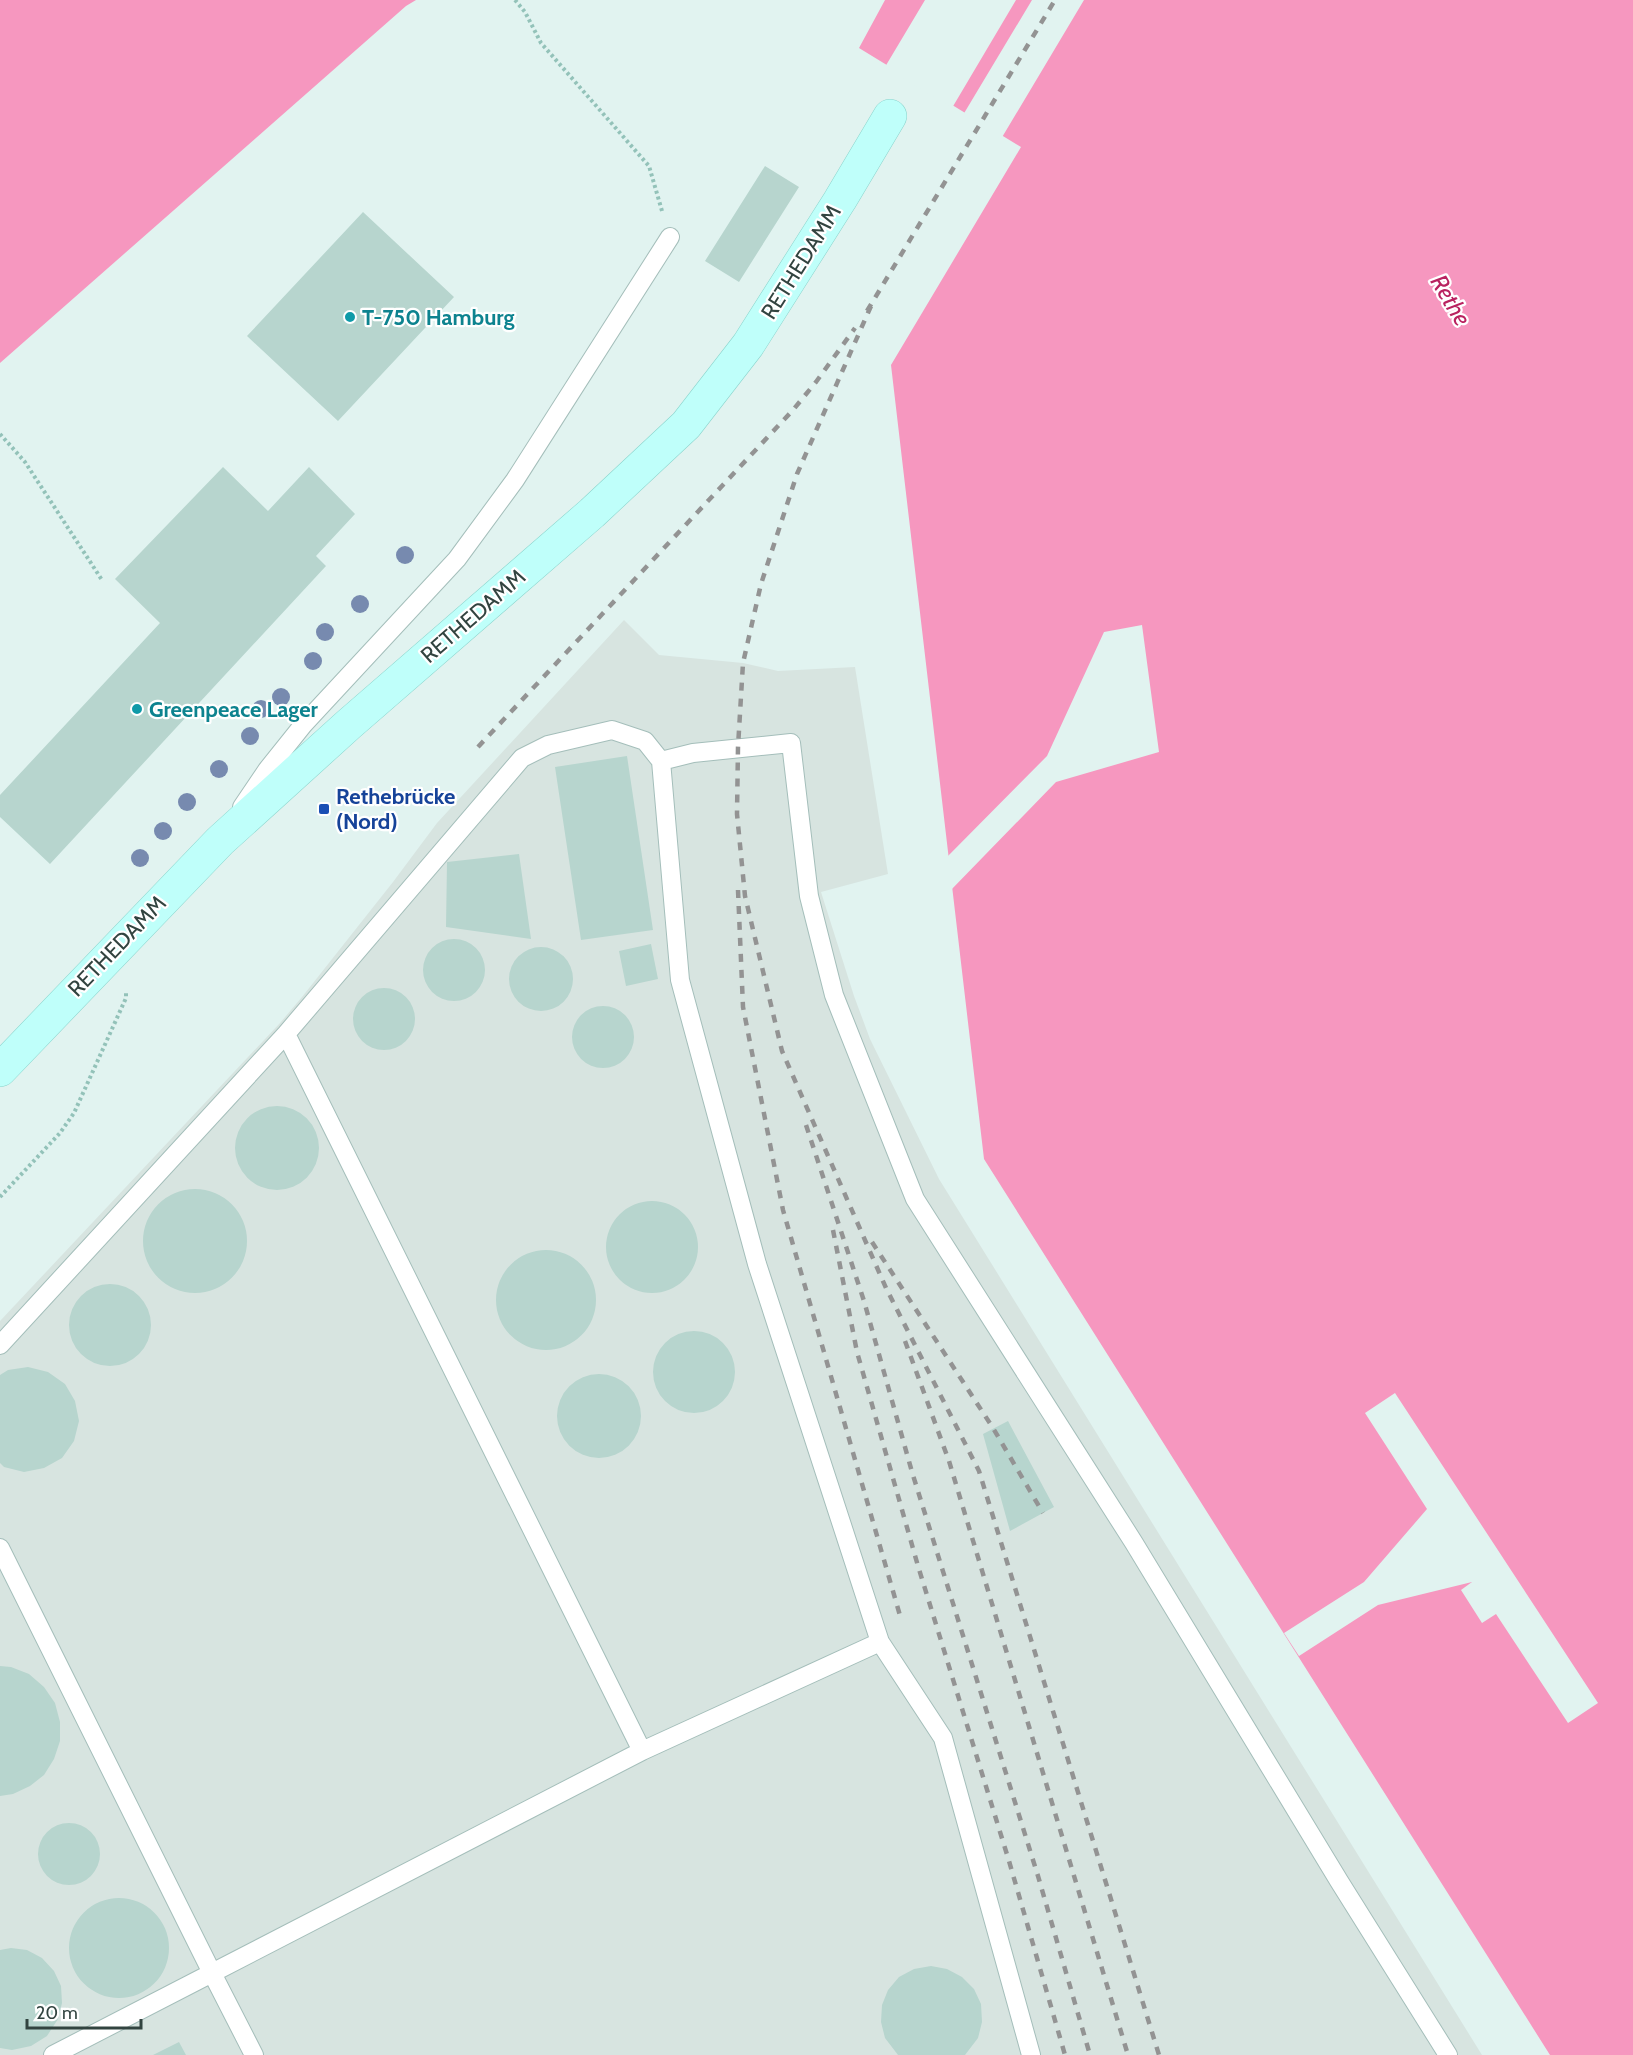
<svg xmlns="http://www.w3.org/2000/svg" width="1633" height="2055" viewBox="0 0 1633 2055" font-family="Cabin,sans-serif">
	<rect width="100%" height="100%" fill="#e1f3f0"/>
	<path fill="#d7e4e0" d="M 624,620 L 659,655 L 743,663 L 778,671 L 855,667 L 888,874 L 821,892 L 854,996 L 870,1039 L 939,1179 L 1482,2055 L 0,2055 L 0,1321 L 280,1023 L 302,997 L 393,882 L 437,823 Z"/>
	<path fill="#f697bf" d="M 0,0 L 416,0 L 406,6 L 0,363 Z
		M 885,0 L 1633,0 L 1633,2055 L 1550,2055 L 984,1159 L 891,365 L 1021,147 L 859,48 Z"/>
	<path fill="#e1f3f0" d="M 925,0 L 1016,0 L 952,108 L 885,67 Z
		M 1032,0 L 1084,0 L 1001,139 L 963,115 Z
		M 1142,625 L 1159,752 L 1056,782 L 950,891 L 946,858 L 1047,756 L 1104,632 Z
		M 1395,1393 L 1598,1703 L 1568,1723 L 1496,1614 L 1482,1623 L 1461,1590 L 1472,1582 L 1378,1605 L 1299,1656 L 1284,1633 L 1364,1582 L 1427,1509 L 1365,1413 Z"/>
	<path fill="#b7d5ce" d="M 765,166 L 799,187 L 739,282 L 705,261 Z
		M 363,212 L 454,297 L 338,421 L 247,336 Z
		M 223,467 L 268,511 L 309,467 L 355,514 L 316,556 L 326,566 L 50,864 L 0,817 L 0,795 L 160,623 L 115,579 Z
		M 627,756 L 653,930 L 581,940 L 555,767 Z
		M 519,854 L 531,939 L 446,927 L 447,862 Z
		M423 970a31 31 0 1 1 62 0a31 31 0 1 1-62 0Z
		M 651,944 L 658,979 L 626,986 L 619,951 Z
		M509 979a32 32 0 1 1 64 0a32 32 0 1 1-64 0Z
		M353 1019a31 31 0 1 1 62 0a31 31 0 1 1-62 0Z
		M572 1037a31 31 0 1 1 62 0a31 31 0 1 1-62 0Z
		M235 1148a42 42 0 1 1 84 0a42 42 0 1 1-84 0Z
		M143 1241a52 52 0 1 1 104 0a52 52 0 1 1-104 0Z
		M606 1247a46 46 0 1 1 92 0a46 46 0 1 1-92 0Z
		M496 1300a50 50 0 1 1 100 0a50 50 0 1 1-100 0Z
		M69 1325a41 41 0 1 1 82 0a41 41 0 1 1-82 0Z
		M653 1372a41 41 0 1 1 82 0a41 41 0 1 1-82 0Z
		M 28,1367 L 48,1372 L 65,1384 L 75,1401 L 79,1421 L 74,1441 L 62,1458 L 44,1468 L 24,1472 L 4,1467 L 0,1463 L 0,1375 L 8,1370 Z
		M557 1416a42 42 0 1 1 84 0a42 42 0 1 1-84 0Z
		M 1008,1421 L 1054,1507 L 1010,1531 L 983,1434 Z
		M 0,1666 L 11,1667 L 29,1674 L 44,1687 L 55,1703 L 60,1722 L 60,1741 L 54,1759 L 44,1775 L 30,1786 L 13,1794 L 0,1796 Z
		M38 1854a31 31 0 1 1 62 0a31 31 0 1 1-62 0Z
		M69 1948a50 50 0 1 1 100 0a50 50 0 1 1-100 0Z
		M 11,1948 L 27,1950 L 42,1958 L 54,1971 L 61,1986 L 62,2003 L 58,2019 L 47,2036 L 31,2046 L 12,2050 L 0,2048 L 0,1950 Z
		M 931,1966 L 947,1969 L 962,1977 L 974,1989 L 981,2004 L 982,2022 L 978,2038 L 965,2055 L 898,2055 L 885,2038 L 881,2022 L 882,2005 L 888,1990 L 899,1977 L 914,1969 Z
		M 179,2042 L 186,2055 L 153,2055 Z"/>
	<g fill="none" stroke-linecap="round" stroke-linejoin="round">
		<defs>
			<path id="service" d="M 661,761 L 680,980 L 757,1264 L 880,1642 L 943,1738 L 1031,2055
				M 242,807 L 267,770 L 303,725 L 457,559 L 515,480 L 670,237
				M 286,1034 L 642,1751 L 880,1642
				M 0,1345 L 286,1034 L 522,758 L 548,745 L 612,730 L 645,741 L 661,761 L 693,753 L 791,743 L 809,896 L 834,995 L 915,1199 L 1134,1543 L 1339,1881 L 1448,2055
				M 0,1548 L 212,1973 L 642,1751
				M 53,2055 L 212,1973 L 254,2055"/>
			<path id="secondary" d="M 0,1070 L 220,841 L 348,725 L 592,513 L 686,425 L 748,345 L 840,200 L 890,116"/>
		</defs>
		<use href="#service" stroke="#a4beba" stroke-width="20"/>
		<use href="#secondary" stroke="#8ad4cc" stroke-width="34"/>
		<path stroke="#93c2b9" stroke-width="4" stroke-dasharray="3 3" stroke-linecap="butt" d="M 515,0 L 525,12 L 541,43 L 649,166 L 662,211
			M 0,434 L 25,462 L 102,580
			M 0,1197 L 60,1133 L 74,1113 L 126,998 L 126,991"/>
		<use href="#service" stroke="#fff" stroke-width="18"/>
		<use href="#secondary" stroke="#bffffa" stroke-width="33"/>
		<path stroke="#939393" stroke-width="4.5" stroke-dasharray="8 8" stroke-linecap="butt" d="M 871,306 L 797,474 L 761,584 L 743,663 L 738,747 L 737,814 L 745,896 L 782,1051 L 886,1288 L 979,1471 L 1159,2055
			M 867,311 L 1055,0
			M 478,747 L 793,410 L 816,382 L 855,328
			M 738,890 L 743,1007 L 783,1210 L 901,1619
			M 806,1125 L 864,1301 L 912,1472 L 1038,1876 L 1090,2055
			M 833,1230 L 857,1352 L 918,1566 L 1009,1861 L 1065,2055
			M 872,1242 L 993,1428 L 1043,1513
			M 905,1341 L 949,1461 L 1128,2055"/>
	</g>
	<g fill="#778aaf">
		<circle cx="405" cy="555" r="9"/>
		<circle cx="360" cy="604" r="9"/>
		<circle cx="325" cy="632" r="9"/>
		<circle cx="313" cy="661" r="9"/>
		<circle cx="281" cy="697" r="9"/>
		<circle cx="261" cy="709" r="9"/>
		<circle cx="250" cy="736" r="9"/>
		<circle cx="219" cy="769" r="9"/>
		<circle cx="187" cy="802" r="9"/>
		<circle cx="163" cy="831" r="9"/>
		<circle cx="140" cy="858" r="9"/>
	</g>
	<g fill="#0f9aa8" stroke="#fff" stroke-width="2">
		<circle cx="350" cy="317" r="6"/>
		<circle cx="137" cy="709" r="6"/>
	</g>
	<rect fill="#1a4fb4" stroke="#fff" stroke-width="2" x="318" y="803" width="12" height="12" rx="3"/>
	<g text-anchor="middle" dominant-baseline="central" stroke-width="4.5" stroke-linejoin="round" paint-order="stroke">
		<g font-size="22" fill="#324440" stroke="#fff">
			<text transform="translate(801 262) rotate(-58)">RETHEDAMM</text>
			<text transform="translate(473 616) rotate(-41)">RETHEDAMM</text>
			<text transform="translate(117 946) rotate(-46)">RETHEDAMM</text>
		</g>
		<g font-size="22" font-weight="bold" fill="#0d838f" stroke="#fff" text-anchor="start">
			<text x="362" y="317">T-750 Hamburg</text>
			<text x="149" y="709">Greenpeace Lager</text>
		</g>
		<g font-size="22" font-weight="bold" fill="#164399" stroke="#fff" text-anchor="start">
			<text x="336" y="796">Rethebrücke<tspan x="336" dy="25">(Nord)</tspan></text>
		</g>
		<g font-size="24" font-style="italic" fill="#b92260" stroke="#fff">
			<text transform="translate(1451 300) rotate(59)">Rethe</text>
		</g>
	</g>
	<path d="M27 2019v9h114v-9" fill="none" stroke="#324440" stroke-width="3"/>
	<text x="36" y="2019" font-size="18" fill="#324440" stroke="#ffffff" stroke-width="4.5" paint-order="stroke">20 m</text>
</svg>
